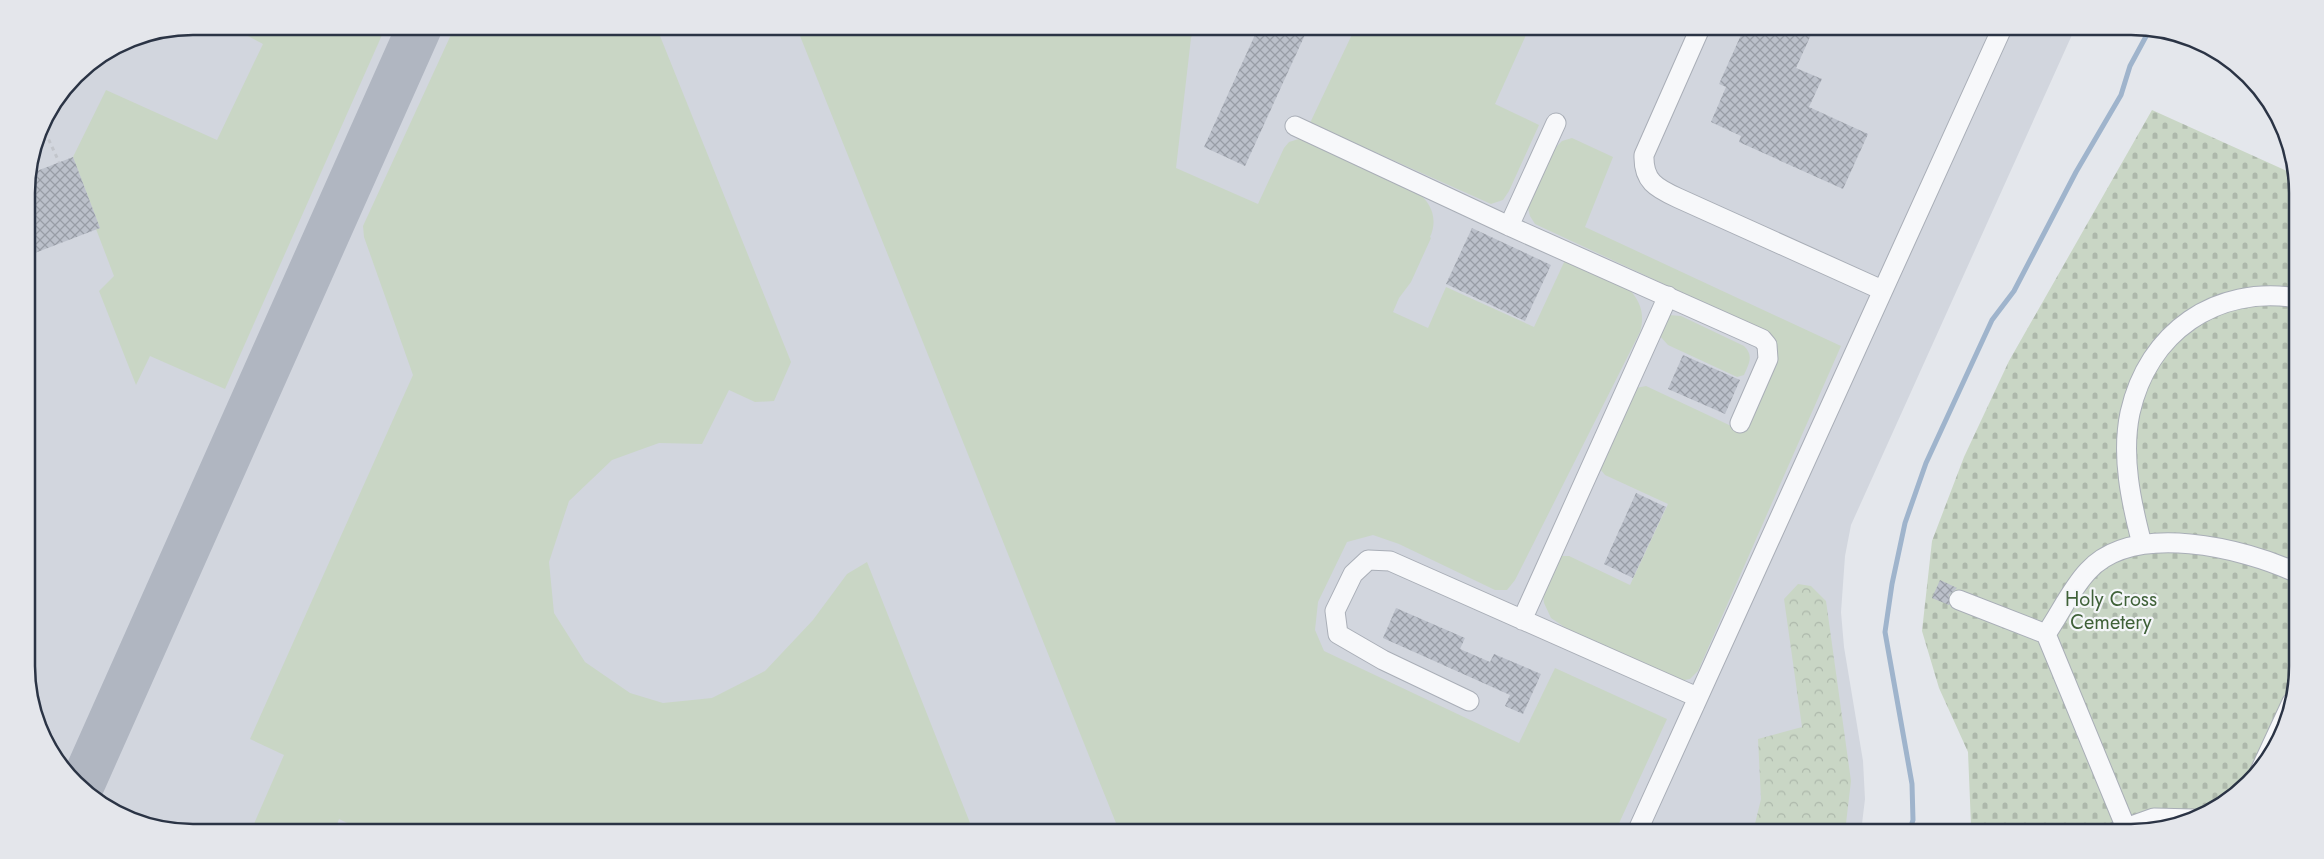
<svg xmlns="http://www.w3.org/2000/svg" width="2324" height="859" viewBox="0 0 2324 859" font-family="Jost,sans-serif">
	<defs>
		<pattern id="forest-crowns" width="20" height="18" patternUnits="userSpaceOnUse" patternTransform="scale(1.25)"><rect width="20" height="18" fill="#c9d6c5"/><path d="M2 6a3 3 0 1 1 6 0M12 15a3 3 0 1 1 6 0" fill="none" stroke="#adb8ab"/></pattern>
		<pattern id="cemetery-stones" width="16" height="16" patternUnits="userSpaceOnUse" patternTransform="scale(1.25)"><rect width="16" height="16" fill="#c9d6c5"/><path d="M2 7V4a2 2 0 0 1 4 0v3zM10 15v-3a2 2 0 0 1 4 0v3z" fill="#adb8ab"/></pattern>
		<pattern id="building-cross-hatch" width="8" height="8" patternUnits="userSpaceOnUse" patternTransform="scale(1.25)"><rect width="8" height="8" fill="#bbc0ca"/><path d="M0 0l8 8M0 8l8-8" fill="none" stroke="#989da6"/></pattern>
	</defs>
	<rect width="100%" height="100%" fill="#e4e7ec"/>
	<path fill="#d2d6de" d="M 193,26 L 2076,26 L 1851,525 L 1845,556 L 1841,612 L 1844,647 L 1863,761 L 1865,799 L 1861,832 L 193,833 L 140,824 L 67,776 L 29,698 L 27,182 L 44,119 L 83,68 L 129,39 Z"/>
	<path fill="#c9d6c5" d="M 229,26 L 386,26 L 225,389 L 150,356 L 136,385 L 99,291 L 114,276 L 96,229 L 100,228 L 73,157 L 106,90 L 217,140 L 263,44 Z
		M 455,26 L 656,26 L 791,362 L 774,401 L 755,402 L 729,390 L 702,444 L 659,443 L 612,460 L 569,501 L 549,562 L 554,613 L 585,662 L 630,693 L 663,703 L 712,698 L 765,671 L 813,620 L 847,574 L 867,562 L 974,833 L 368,833 L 339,819 L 334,833 L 250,833 L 284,755 L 250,739 L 413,375 L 364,237 L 363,226 Z
		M 796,26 L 1196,26 L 1191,38 L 1176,168 L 1258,204 L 1284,148 L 1289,142 L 1302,138 L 1417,192 C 1432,203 1438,220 1430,237 L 1431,238 L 1411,282 L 1399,298 L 1393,312 L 1428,328 L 1446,287 L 1534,327 L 1566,258 L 1629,289 C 1641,302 1645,315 1640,332 L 1515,580 L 1507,590 L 1495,590 L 1399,544 L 1373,535 L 1347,542 L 1318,602 L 1315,630 L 1324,651 L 1519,743 L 1555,668 L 1667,719 L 1615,832 L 1120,833 Z
		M 1356,26 L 1530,26 L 1495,104 L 1539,125 L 1509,191 L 1503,200 L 1491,204 L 1310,123 Z
		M 1572,138 L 1613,157 L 1585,227 L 1841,346 L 1698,671 L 1690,679 L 1679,681 L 1569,630 L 1551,618 L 1544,603 L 1542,587 L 1559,556 L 1569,556 L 1630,585 L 1668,504 L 1605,475 L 1600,469 L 1636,388 L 1646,386 L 1744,432 L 1774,365 L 1767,332 L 1535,224 L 1530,216 L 1528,208 L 1555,148 L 1562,141 Z
		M 1669,315 L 1681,316 L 1744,346 C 1754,356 1749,363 1744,375 L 1737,377 L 1668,345 L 1659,335 Z"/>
	<path fill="url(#forest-crowns)" d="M 1798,584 L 1811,586 L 1826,601 L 1851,781 L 1845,832 L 1753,832 L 1761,799 L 1758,739 L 1802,727 L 1784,599 Z"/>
	<path fill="url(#cemetery-stones)" d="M 2152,110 L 2296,175 L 2298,666 L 2289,719 L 2264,767 L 2232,799 L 2185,824 L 2142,832 L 1967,832 L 1971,825 L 1968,752 L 1939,688 L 1922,631 L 1932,541 L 1964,457 L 2009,361 Z"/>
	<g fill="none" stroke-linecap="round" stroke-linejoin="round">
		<path stroke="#9fb4cc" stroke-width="5" d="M 1909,832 L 1913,820 L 1912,784 L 1885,632 L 1892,584 L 1905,523 L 1926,463 L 1992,320 L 2014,291 L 2076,172 L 2121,95 L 2130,66 L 2150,29"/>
		<path stroke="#b0b6c1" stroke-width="45" d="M 82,785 L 420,26"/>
	</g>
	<path fill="url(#building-cross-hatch)" d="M 1259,26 L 1309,26 L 1245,166 L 1204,147 Z
		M 1745,26 L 1815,26 L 1796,68 L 1822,79 L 1809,107 L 1868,134 L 1843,189 L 1739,142 L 1741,136 L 1711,122 L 1726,87 L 1719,84 Z
		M 73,157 L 100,228 L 27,256 L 27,182 L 29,174 Z
		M 1472,228 L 1551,265 L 1525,321 L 1446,284 Z
		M 1683,355 L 1740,380 L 1725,414 L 1668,389 Z
		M 1636,493 L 1666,507 L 1633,578 L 1604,564 Z
		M 1940,580 L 1957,588 L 1949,595 L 1949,605 L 1932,598 Z
		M 1396,608 L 1465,638 L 1460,649 L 1490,662 L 1494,654 L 1541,674 L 1523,714 L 1505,706 L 1510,695 L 1383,638 Z"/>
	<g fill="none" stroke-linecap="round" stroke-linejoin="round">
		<defs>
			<path id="minor" d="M 1701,26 L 1644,155 C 1643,181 1656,188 1678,198 L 1882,290
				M 1295,126 L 1509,226 L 1762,339 L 1767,345 L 1768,359 L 1740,423
				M 1509,226 L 1556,123
				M 2142,544 C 2131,502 2121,456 2130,413 C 2148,332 2216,285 2297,298
				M 1959,600 L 2046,634
				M 1522,620 L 1668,296
				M 1469,701 L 1383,660 L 1338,634 L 1335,611 L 1353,574 L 1368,560 L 1390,561 L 1697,697
				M 2260,771 L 2292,702
				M 2126,828 L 2046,634 C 2060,614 2071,589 2088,571 C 2134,521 2244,548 2297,573
				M 1637,832 L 2003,26
				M 2115,832 L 2154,818 L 2194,819"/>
		</defs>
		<use href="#minor" stroke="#a9aeb7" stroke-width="21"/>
		<path stroke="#c2c5cb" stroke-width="3" stroke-dasharray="4 4" stroke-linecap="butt" d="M 42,125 L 59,162"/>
		<use href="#minor" stroke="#f7f8fa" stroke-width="19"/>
	</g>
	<g text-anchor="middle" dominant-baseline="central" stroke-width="4.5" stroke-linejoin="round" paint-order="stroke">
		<g font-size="20" fill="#3f6138" stroke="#f4f6f9">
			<text x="2111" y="599">Holy Cross<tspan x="2111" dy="23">Cemetery</tspan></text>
		</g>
	</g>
	<path d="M0 0H2324V859H0ZM193 35H2131A158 158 0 0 1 2289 193V666A158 158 0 0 1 2131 824H193A158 158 0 0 1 35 666V193A158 158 0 0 1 193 35Z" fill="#e4e6eb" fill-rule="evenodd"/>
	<path fill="none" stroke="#2b3445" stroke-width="2.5" d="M193 35H2131A158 158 0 0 1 2289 193V666A158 158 0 0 1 2131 824H193A158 158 0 0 1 35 666V193A158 158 0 0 1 193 35Z"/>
</svg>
